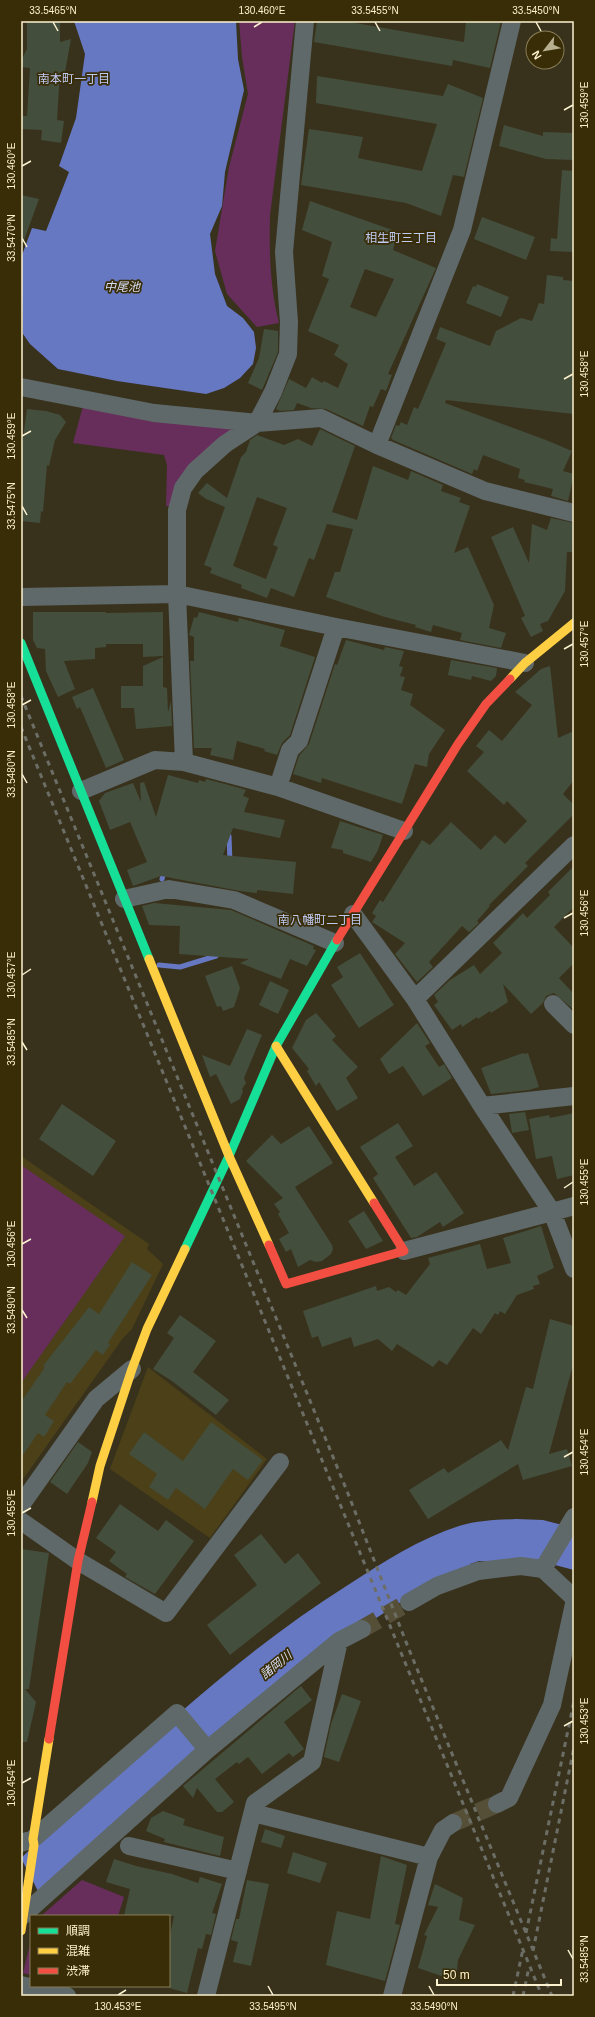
<svg xmlns="http://www.w3.org/2000/svg" width="595" height="2017" viewBox="0 0 595 2017" font-family="Helvetica,'Noto Sans JP',sans-serif">
	<rect width="100%" height="100%" fill="#38321d"/>
	<path fill="#4b4018" d="M 21,1156 L 149,1244 L 147,1249 L 163,1264 L 132,1329 L 123,1338 L 21,1482 Z
		M 148,1367 L 267,1459 L 210,1538 L 110,1469 Z"/>
	<path fill="#672e5c" d="M 239,21 L 295,21 L 270,215 C 269,251 270,288 279,323 L 257,327 L 227,294 L 215,251 L 229,167 L 248,94 L 242,57 Z
		M 83,406 L 239,425 L 172,506 L 166,506 L 167,465 L 164,455 L 73,443 Z
		M 21,1165 L 125,1236 L 21,1383 Z
		M 82,1880 L 124,1897 L 118,1916 L 41,1916 Z
		M 31,1940 L 31,1975 L 23,1973 Z"/>
	<path fill="#6778c3" d="M 74,21 L 236,21 L 238,59 L 244,90 L 225,172 L 222,206 L 210,234 L 215,274 L 227,306 L 243,318 L 254,332 L 256,348 L 253,364 L 240,378 L 224,388 L 206,394 L 117,381 L 58,369 L 30,344 L 23,334 L 21,258 L 32,228 L 46,231 L 69,172 L 59,166 L 76,118 L 85,54 Z
		M 516,1519 L 543,1520 L 574,1528 L 574,1570 L 540,1561 L 479,1561 L 470,1564 L 471,1569 L 441,1576 L 313,1659 L 40,1895 L 21,1858 C 126,1762 227,1661 348,1585 C 383,1562 419,1539 459,1526 C 478,1520 497,1520 516,1519 Z"/>
	<g fill="none" stroke-linecap="round" stroke-linejoin="round">
		<path stroke="#6778c3" stroke-width="5" d="M 229,836 L 230,863
			M 162,879 L 165,870
			M 159,965 L 180,967 L 216,956 L 215,953"/>
	</g>
	<path fill="#444e3c" fill-rule="evenodd" d="M 27,21 L 60,21 L 60,42 L 71,39 L 65,72 L 60,72 L 57,120 L 64,121 L 61,143 L 41,140 L 42,130 L 21,129 L 21,116 L 27,116 L 30,68 L 21,67 L 21,61 L 27,49 Z
		M 317,21 L 344,21 L 464,42 L 466,21 L 501,21 L 490,68 L 453,60 L 452,66 L 314,42 Z
		M 317,76 L 443,96 L 448,84 L 483,98 L 464,177 L 453,175 L 441,216 L 406,203 L 301,185 L 309,129 L 363,137 L 358,158 L 422,171 L 437,124 L 316,103 Z
		M 504,125 L 543,136 L 543,132 L 574,133 L 573,160 L 546,159 L 499,146 Z
		M 562,170 L 574,171 L 574,252 L 550,251 L 551,238 L 557,239 Z
		M 21,195 L 39,199 L 23,243 L 21,243 Z
		M 310,201 L 398,232 L 393,250 L 436,268 L 388,374 L 392,375 L 386,391 L 381,389 L 373,407 L 370,406 L 363,426 L 326,409 L 311,408 L 297,403 L 294,410 L 280,411 L 276,409 L 289,379 L 306,388 L 312,377 L 322,383 L 324,381 L 338,388 L 348,364 L 334,355 L 339,345 L 308,331 L 329,279 L 322,276 L 332,242 L 302,230 ZM 365,269 L 394,279 L 376,317 L 350,307 Z
		M 482,217 L 535,237 L 526,260 L 474,239 Z
		M 547,275 L 563,277 L 563,280 L 574,281 L 574,414 L 446,400 L 445,403 L 546,440 L 572,451 L 563,471 L 574,474 L 568,501 L 551,496 L 553,489 L 524,482 L 525,480 L 518,478 L 520,469 L 483,455 L 477,471 L 474,469 L 472,474 L 393,440 L 391,438 L 396,425 L 399,426 L 401,422 L 407,425 L 414,407 L 418,409 L 446,343 L 436,339 L 440,327 L 490,346 L 496,331 L 521,318 L 532,321 L 539,303 L 544,304 Z
		M 477,284 L 509,297 L 501,317 L 466,303 L 473,286 L 476,287 Z
		M 264,329 L 278,331 L 278,352 L 262,390 L 248,383 L 259,358 Z
		M 27,409 L 46,411 L 60,415 L 66,422 L 55,440 L 49,466 L 47,465 L 43,512 L 41,511 L 40,523 L 21,521 L 21,453 Z
		M 320,429 L 355,446 L 332,512 L 357,520 L 373,466 L 408,480 L 411,471 L 443,485 L 441,491 L 461,498 L 459,502 L 470,506 L 454,553 L 468,547 L 494,605 L 489,628 L 506,633 L 501,648 L 460,640 L 462,633 L 433,625 L 431,632 L 415,627 L 416,625 L 385,617 L 326,597 L 335,572 L 340,572 L 353,529 L 327,524 L 314,560 L 309,558 L 294,597 L 271,588 L 267,598 L 241,588 L 242,585 L 210,573 L 212,568 L 204,565 L 225,507 L 206,499 L 198,493 L 207,483 L 227,498 L 241,457 L 246,452 L 250,440 L 257,435 L 284,445 L 298,439 L 312,446 ZM 257,497 L 287,508 L 273,545 L 278,547 L 266,579 L 233,566 Z
		M 551,518 L 574,523 L 572,552 L 567,552 L 565,591 L 548,621 L 540,624 L 543,631 L 531,637 L 521,618 L 525,616 L 491,537 L 513,527 L 529,563 L 532,524 L 547,530 Z
		M 33,612 L 106,612 L 106,613 L 163,612 L 163,656 L 143,657 L 143,644 L 106,644 L 106,647 L 95,648 L 95,659 L 64,661 L 75,689 L 58,697 L 46,671 L 45,649 L 37,648 L 33,640 Z
		M 199,612 L 238,622 L 239,618 L 285,630 L 280,646 L 315,657 L 290,735 L 282,743 L 277,755 L 264,751 L 265,749 L 237,741 L 233,760 L 210,755 L 212,748 L 194,748 L 190,661 L 194,661 L 194,637 L 189,635 L 194,617 L 197,618 Z
		M 346,640 L 384,650 L 385,647 L 404,651 L 399,666 L 403,667 L 400,676 L 405,677 L 401,690 L 413,694 L 410,705 L 445,730 L 429,754 L 427,767 L 415,764 L 402,804 L 322,778 L 321,783 L 293,774 L 299,756 L 309,744 L 335,664 L 337,665 Z
		M 163,657 L 163,687 L 167,688 L 168,712 L 171,701 L 172,726 L 136,729 L 134,708 L 121,708 L 121,686 L 143,686 L 143,666 Z
		M 451,660 L 497,668 L 496,676 L 491,681 L 472,676 L 471,680 L 448,675 Z
		M 550,666 L 558,738 L 574,731 L 574,780 L 563,794 L 574,805 L 574,814 L 525,863 L 528,866 L 489,905 L 490,906 L 477,921 L 479,923 L 469,932 L 462,926 L 429,962 L 433,967 L 417,982 L 395,954 L 405,943 L 372,922 L 376,916 L 372,913 L 380,900 L 383,902 L 422,840 L 430,845 L 451,822 L 481,850 L 495,835 L 505,844 L 527,821 L 507,801 L 504,805 L 467,771 L 484,752 L 476,746 L 489,730 L 502,741 L 532,705 L 515,692 L 541,669 Z
		M 93,688 L 124,760 L 106,768 L 80,707 L 77,709 L 72,697 Z
		M 168,775 L 198,783 L 199,780 L 205,782 L 206,779 L 240,788 L 246,790 L 243,796 L 249,798 L 244,812 L 285,820 L 280,838 L 233,828 L 223,855 L 296,862 L 293,894 L 257,890 L 257,893 L 240,891 L 161,876 L 133,886 L 127,870 L 147,862 L 130,822 L 110,830 L 99,801 L 105,793 L 133,783 L 141,802 L 140,783 L 144,782 L 156,817 Z
		M 340,821 L 383,835 L 378,850 L 371,862 L 343,853 L 343,850 L 331,848 Z
		M 574,866 L 574,907 L 554,927 L 574,948 L 574,963 L 559,978 L 574,994 L 574,1010 L 554,993 L 546,996 L 543,1003 L 531,1014 L 503,984 L 508,1002 L 491,1013 L 490,1011 L 478,1019 L 477,1017 L 462,1027 L 461,1024 L 452,1030 L 434,1005 L 438,1002 L 434,995 L 450,980 L 474,965 L 480,974 L 502,953 L 493,943 L 523,913 L 527,918 L 550,895 L 548,892 Z
		M 154,903 L 231,910 L 314,946 L 313,949 L 316,950 L 307,966 L 290,959 L 281,979 L 240,963 L 249,959 L 179,954 L 180,926 L 149,925 L 142,906 Z
		M 360,953 L 394,1005 L 359,1028 L 331,985 L 343,977 L 337,967 Z
		M 232,966 L 240,988 L 234,1007 L 223,1011 L 221,1006 L 217,1007 L 205,976 Z
		M 270,981 L 289,990 L 278,1014 L 259,1005 Z
		M 316,1013 L 336,1036 L 332,1040 L 358,1067 L 346,1078 L 358,1098 L 337,1111 L 319,1082 L 316,1086 L 307,1071 L 309,1069 L 292,1048 L 306,1020 Z
		M 417,1023 L 430,1043 L 425,1046 L 439,1067 L 444,1064 L 452,1078 L 423,1096 L 403,1066 L 389,1074 L 380,1059 Z
		M 247,1029 L 262,1035 L 244,1078 L 246,1083 L 242,1089 L 243,1091 L 240,1099 L 231,1104 L 216,1074 L 210,1077 L 202,1055 L 230,1066 Z
		M 523,1053 L 524,1054 L 528,1053 L 539,1087 L 529,1090 L 491,1094 L 481,1068 Z
		M 62,1104 L 116,1141 L 93,1176 L 39,1139 Z
		M 525,1112 L 529,1130 L 512,1133 L 509,1114 Z
		M 574,1113 L 574,1175 L 557,1179 L 552,1156 L 536,1159 L 529,1119 L 549,1115 L 550,1118 Z
		M 398,1123 L 413,1146 L 395,1157 L 414,1186 L 436,1172 L 464,1213 L 443,1227 L 440,1222 L 417,1237 L 411,1238 L 373,1178 L 378,1174 L 360,1147 Z
		M 309,1126 L 333,1163 L 295,1187 L 332,1245 L 333,1249 L 331,1254 L 322,1261 L 316,1262 L 310,1260 L 298,1267 L 291,1249 L 286,1252 L 279,1239 L 289,1233 L 278,1214 L 280,1212 L 274,1204 L 283,1198 L 246,1161 L 272,1135 L 281,1144 Z
		M 364,1211 L 383,1241 L 366,1249 L 348,1221 Z
		M 541,1226 L 554,1268 L 537,1276 L 540,1284 L 533,1286 L 534,1289 L 517,1295 L 505,1314 L 500,1311 L 498,1315 L 495,1313 L 481,1334 L 473,1328 L 447,1365 L 439,1360 L 433,1367 L 397,1344 L 392,1351 L 378,1339 L 354,1347 L 351,1337 L 322,1347 L 318,1336 L 312,1338 L 303,1311 L 376,1286 L 377,1291 L 389,1287 L 396,1292 L 398,1290 L 406,1295 L 430,1264 L 428,1258 L 480,1244 L 487,1269 L 511,1263 L 503,1238 Z
		M 132,1262 L 152,1275 L 108,1343 L 110,1345 L 103,1355 L 96,1350 L 70,1384 L 67,1382 L 45,1415 L 54,1421 L 44,1437 L 38,1433 L 21,1458 L 21,1402 L 45,1367 L 43,1366 L 89,1307 L 99,1314 Z
		M 180,1315 L 216,1341 L 193,1372 L 229,1400 L 216,1415 L 172,1381 L 153,1369 L 174,1338 L 167,1333 Z
		M 550,1319 L 574,1326 L 574,1361 L 549,1454 L 567,1449 L 572,1466 L 523,1480 L 518,1464 L 428,1519 L 409,1490 L 444,1468 L 448,1473 L 501,1440 L 508,1450 L 526,1387 L 533,1389 Z
		M 211,1422 L 263,1460 L 248,1480 L 233,1469 L 205,1509 L 176,1488 L 168,1500 L 149,1487 L 157,1474 L 129,1454 L 144,1432 L 183,1461 Z
		M 78,1442 L 92,1452 L 88,1463 L 67,1494 L 50,1482 Z
		M 120,1504 L 158,1531 L 166,1520 L 194,1541 L 155,1594 L 125,1577 L 127,1574 L 109,1561 L 116,1552 L 96,1538 Z
		M 261,1534 L 285,1564 L 298,1553 L 321,1583 L 230,1655 L 207,1625 L 257,1585 L 234,1555 Z
		M 21,1549 L 49,1553 L 29,1689 L 25,1689 L 36,1702 L 27,1742 L 21,1742 Z
		M 301,1686 L 312,1700 L 284,1722 L 304,1749 L 293,1757 L 289,1753 L 262,1774 L 248,1757 L 239,1764 L 237,1762 L 215,1779 L 234,1802 L 222,1812 L 217,1812 L 197,1788 L 193,1798 L 183,1786 Z
		M 342,1694 L 361,1701 L 339,1762 L 324,1757 L 331,1724 Z
		M 163,1811 L 185,1819 L 183,1825 L 224,1837 L 220,1856 L 164,1842 L 165,1839 L 146,1831 L 151,1818 Z
		M 265,1829 L 285,1836 L 281,1848 L 261,1842 Z
		M 293,1852 L 327,1863 L 320,1883 L 287,1873 Z
		M 381,1856 L 407,1865 L 395,1924 L 400,1925 L 385,1981 L 326,1965 L 337,1911 L 370,1919 Z
		M 114,1859 L 136,1866 L 172,1874 L 198,1883 L 200,1877 L 222,1884 L 212,1913 L 216,1914 L 211,1935 L 206,1934 L 202,1949 L 198,1948 L 187,1993 L 169,1988 L 169,1940 L 174,1916 L 124,1916 L 130,1889 L 106,1882 Z
		M 247,1880 L 269,1884 L 251,1966 L 233,1962 L 238,1942 L 231,1940 L 236,1919 L 239,1919 Z
		M 435,1884 L 463,1898 L 459,1920 L 475,1925 L 458,1960 L 456,1981 L 418,1968 L 427,1936 L 424,1935 L 438,1907 L 428,1905 Z"/>
	<g fill="none" stroke-linecap="round" stroke-linejoin="round">
		<path stroke="#564f38" stroke-width="18" stroke-dasharray="18 9" stroke-linecap="butt" d="M 362,1629 L 409,1602
			M 453,1823 L 497,1804"/>
		<path stroke="#5f6969" stroke-width="18" d="M 21,387 L 154,413 L 257,423 L 321,418 L 377,445 L 485,491 L 574,513
			M 377,445 L 462,230 L 512,21
			M 21,597 L 177,594 L 336,627 L 525,663
			M 184,762 L 177,594 L 177,510 L 183,488 L 195,471 L 225,444 L 257,423 L 273,392 L 288,354 L 289,322 L 284,252 L 305,21
			M 278,787 L 290,750 L 299,741 L 336,627
			M 81,791 L 155,760 L 184,762 L 278,787 L 404,831
			M 124,899 L 169,889 L 234,900 L 335,943
			M 353,914 L 415,999 L 482,1106 L 552,1212 L 404,1251
			M 415,999 L 574,845
			M 553,1004 L 574,1025
			M 482,1106 L 574,1096
			M 574,1206 L 552,1212 L 574,1269
			M 21,1505 L 96,1399 L 132,1369
			M 21,1521 L 78,1561 L 166,1613 L 280,1462
			M 543,1569 L 574,1517
			M 409,1602 L 437,1586 L 478,1571 L 521,1566 L 543,1569 L 574,1598
			M 497,1804 L 509,1798 L 552,1705 L 574,1604
			M 253,1813 L 429,1857
			M 21,1843 L 33,1839 L 177,1713 L 207,1749
			M 129,1846 L 238,1871
			M 21,1917 L 207,1750 L 339,1641 L 362,1629
			M 21,1985 L 67,1996
			M 206,1996 L 255,1803 L 312,1762 L 339,1641
			M 392,1996 L 429,1857 L 443,1830 L 453,1823"/>
		<path stroke="#16e098" stroke-width="9" d="M 21,643 L 149,959
			M 185,1249 L 229,1156 L 276,1046 L 337,940"/>
		<path stroke="#ffcf43" stroke-width="9" d="M 510,679 L 525,663 L 574,623
			M 149,959 L 229,1156 L 269,1245
			M 276,1046 L 374,1203
			M 92,1502 L 100,1466 L 132,1369 L 147,1329 L 185,1249
			M 21,1931 L 34,1845 L 33,1839 L 49,1739"/>
		<path stroke="#f24e42" stroke-width="9" d="M 337,940 L 458,744 L 486,704 L 510,679
			M 269,1245 L 286,1284 L 404,1251 L 374,1203
			M 49,1739 L 78,1561 L 92,1502"/>
		<path stroke="#6c6e66" stroke-width="3" stroke-dasharray="5 5" stroke-linecap="butt" d="M 21,696 L 347,1491 L 408,1647 L 552,1996
			M 21,727 L 542,1996
			M 526,1933 L 574,1701
			M 533,1951 L 574,1747
			M 513,1996 L 523,1949
			M 523,1996 L 529,1967"/>
	</g>
	<path fill="none" stroke="#fdf2cf" stroke-width="1.5" d="M 53,22 L 58,31M 375,22 L 380,31M 536,22 L 541,31M 254,27 L 262,22M 564,110 L 573,105M 22,166 L 31,161M 22,238 L 27,247M 564,379 L 573,374M 22,436 L 31,431M 22,506 L 27,515M 564,649 L 573,644M 22,705 L 31,700M 22,774 L 27,783M 564,918 L 573,913M 22,975 L 31,969M 22,1042 L 27,1050M 564,1188 L 573,1182M 22,1244 L 31,1239M 22,1310 L 27,1318M 564,1457 L 573,1452M 22,1513 L 31,1508M 564,1726 L 573,1721M 22,1783 L 31,1778M 568,1950 L 573,1959M 268,1986 L 273,1995M 429,1986 L 434,1995M 118,1995 L 126,1990"/>
	<g text-anchor="middle" dominant-baseline="central" stroke-width="3.5" stroke-linejoin="round" paint-order="stroke">
		<g font-size="12" fill="#bfcbf5" stroke="#382d06">
			<text x="74" y="79">南本町一丁目</text>
			<text x="401" y="238">相生町三丁目</text>
			<text x="320" y="920">南八幡町二丁目</text>
		</g>
		<g font-size="12" font-style="italic" fill="#d8dff6" stroke="#382d06">
			<text x="122" y="287">中尾池</text>
			<text transform="translate(276 1665) rotate(-39)">諸岡川</text>
		</g>
	</g>
	<rect width="595" height="2017" fill="none" stroke="#382d06" stroke-width="44"/>
	<rect x="30" y="1915" width="140" height="72" fill="#382d06" stroke="#877c56"/>
	<rect x="38" y="1928" width="20" height="6" fill="#16e098" stroke="#877c56"/>
	<text x="66" y="1935" font-size="12" fill="#fdf2cf">順調</text>
	<rect x="38" y="1948" width="20" height="6" fill="#ffcf43" stroke="#877c56"/>
	<text x="66" y="1955" font-size="12" fill="#fdf2cf">混雑</text>
	<rect x="38" y="1968" width="20" height="6" fill="#f24e42" stroke="#877c56"/>
	<text x="66" y="1975" font-size="12" fill="#fdf2cf">渋滞</text>
	<g transform="translate(545 50) rotate(239)"><circle r="19" fill="#382d06" stroke="#877c56"/>
	<path d="M0-3L7 15L0 10L-7 15Z" fill="#b8af91"/>
	<text y="-6" font-size="11" font-weight="bold" text-anchor="middle" fill="#fdf2cf">N</text>
	</g>
	<path d="M437 1979v6h124v-6" fill="none" stroke="#fdf2cf" stroke-width="2"/>
	<text x="443" y="1979" font-size="12" fill="#fdf2cf" stroke="#382d06" stroke-width="3" paint-order="stroke">50 m</text>
	<rect x="22" y="22" width="551" height="1973" fill="none" stroke="#fdf2cf" stroke-width="1.5"/>
	<g font-size="10" text-anchor="middle" fill="#fdf2cf">
		<text x="53" y="14">33.5465°N</text>
		<text x="262" y="14">130.460°E</text>
		<text x="375" y="14">33.5455°N</text>
		<text x="536" y="14">33.5450°N</text>
		<text transform="translate(584 105) rotate(-90)" y="4">130.459°E</text>
		<text transform="translate(11 166) rotate(-90)" y="4">130.460°E</text>
		<text transform="translate(11 238) rotate(-90)" y="4">33.5470°N</text>
		<text transform="translate(584 374) rotate(-90)" y="4">130.458°E</text>
		<text transform="translate(11 436) rotate(-90)" y="4">130.459°E</text>
		<text transform="translate(11 506) rotate(-90)" y="4">33.5475°N</text>
		<text transform="translate(584 644) rotate(-90)" y="4">130.457°E</text>
		<text transform="translate(11 705) rotate(-90)" y="4">130.458°E</text>
		<text transform="translate(11 774) rotate(-90)" y="4">33.5480°N</text>
		<text transform="translate(584 913) rotate(-90)" y="4">130.456°E</text>
		<text transform="translate(11 975) rotate(-90)" y="4">130.457°E</text>
		<text transform="translate(11 1042) rotate(-90)" y="4">33.5485°N</text>
		<text transform="translate(584 1182) rotate(-90)" y="4">130.455°E</text>
		<text transform="translate(11 1244) rotate(-90)" y="4">130.456°E</text>
		<text transform="translate(11 1310) rotate(-90)" y="4">33.5490°N</text>
		<text transform="translate(584 1452) rotate(-90)" y="4">130.454°E</text>
		<text transform="translate(11 1513) rotate(-90)" y="4">130.455°E</text>
		<text transform="translate(584 1721) rotate(-90)" y="4">130.453°E</text>
		<text transform="translate(11 1783) rotate(-90)" y="4">130.454°E</text>
		<text transform="translate(584 1959) rotate(-90)" y="4">33.5485°N</text>
		<text x="118" y="2010">130.453°E</text>
		<text x="273" y="2010">33.5495°N</text>
		<text x="434" y="2010">33.5490°N</text>
	</g>
</svg>
